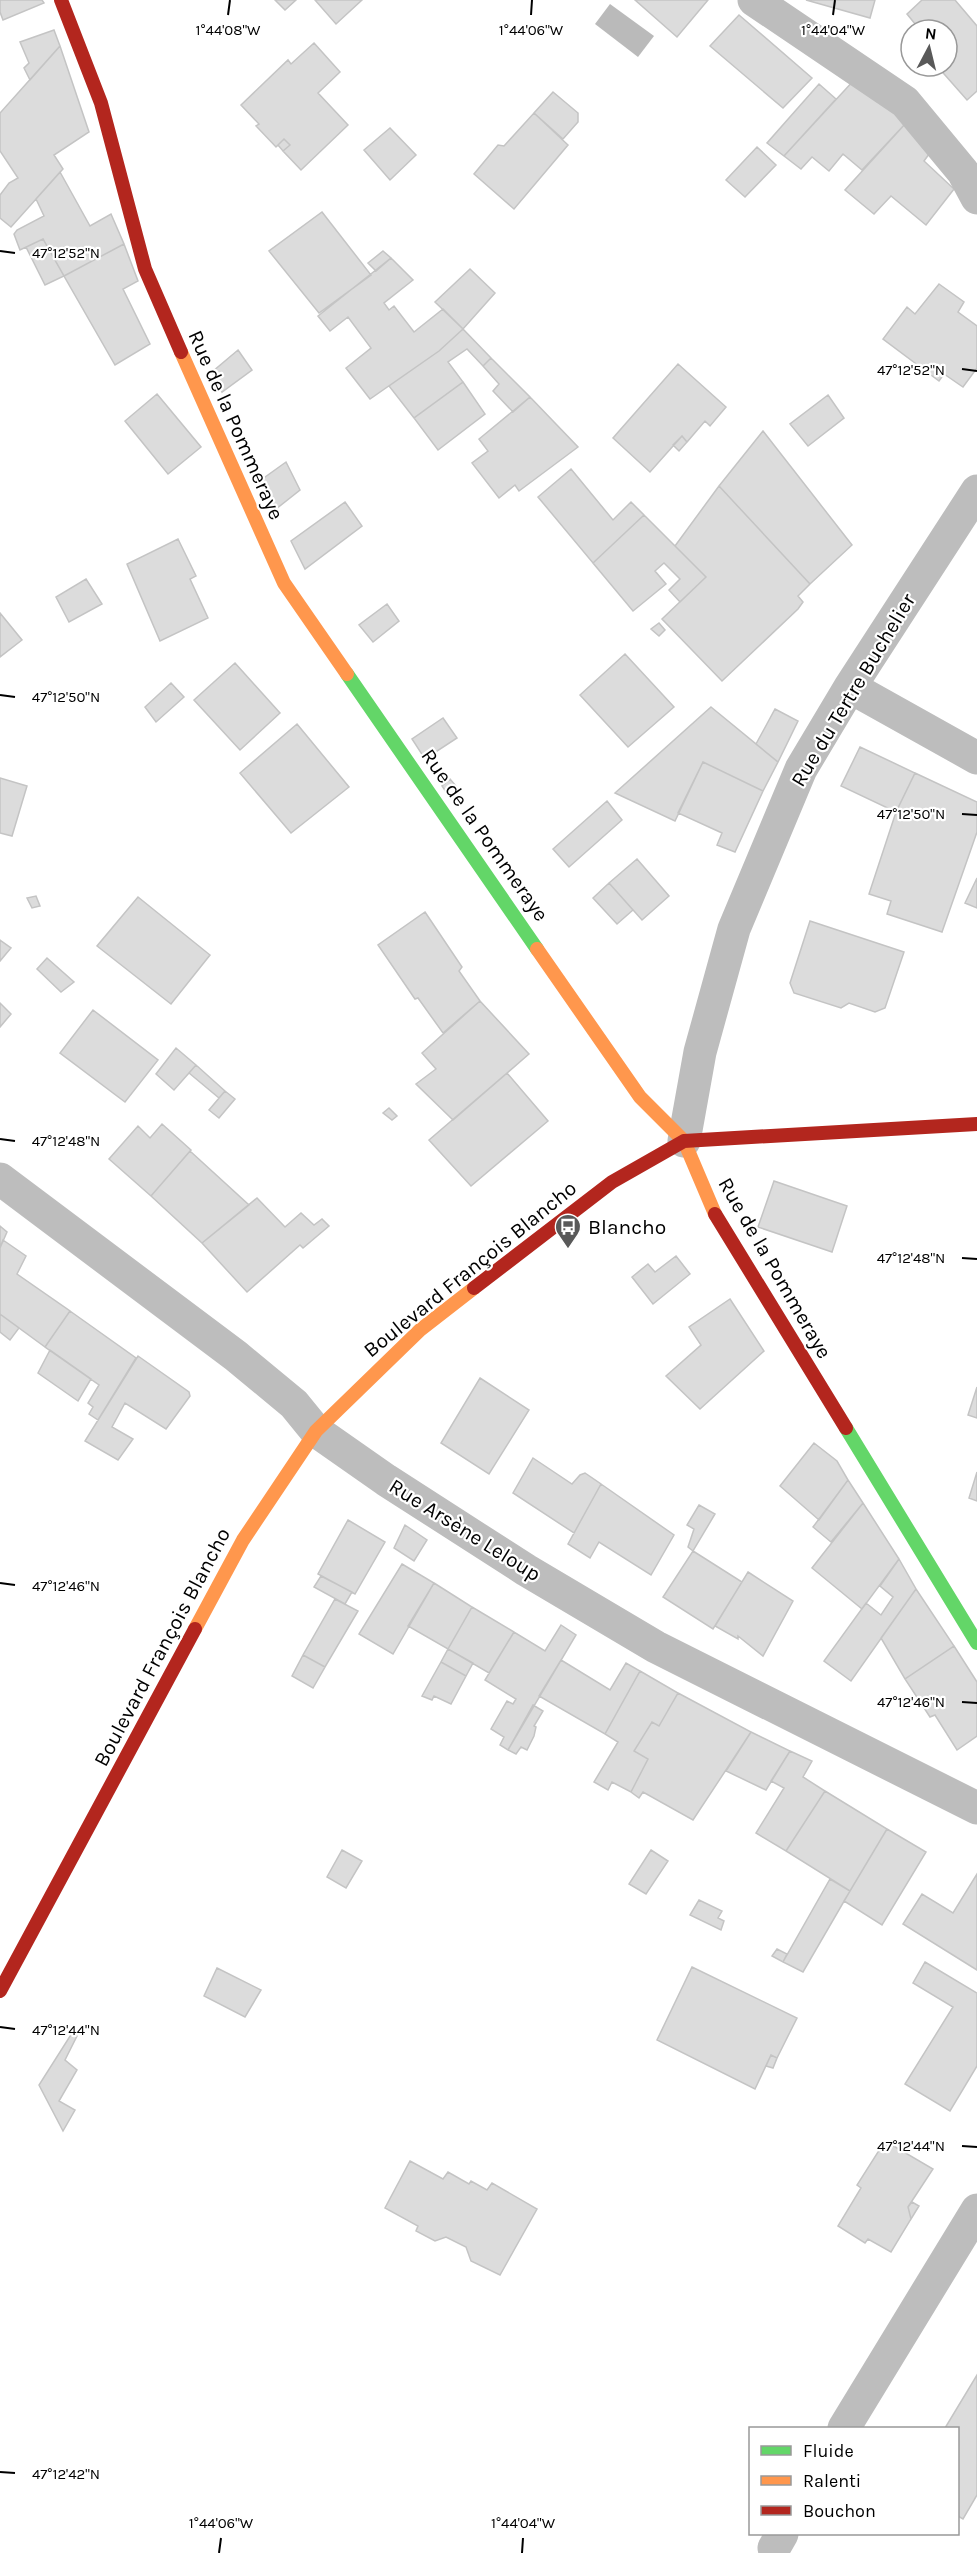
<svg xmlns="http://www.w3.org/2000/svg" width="977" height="2553" viewBox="0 0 977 2553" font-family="Karla,sans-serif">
	<rect width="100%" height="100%" fill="#fff"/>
	<path fill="#bababa" d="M 610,4 L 654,36 L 638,57 L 595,24 Z"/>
	<path fill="#dcdcdc" stroke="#c4c4c4" stroke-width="1.5" d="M 0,0 L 42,0 L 44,3 L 3,20 L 0,12 Z
		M 275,0 L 296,0 L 285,10 Z
		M 315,0 L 362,0 L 336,24 Z
		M 635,0 L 708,0 L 677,37 Z
		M 806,0 L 875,0 L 870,18 Z
		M 922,0 L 955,0 L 977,26 L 977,91 L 967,100 L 937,66 L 947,66 L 947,30 L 920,30 L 907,14 Z
		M 739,15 L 812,78 L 783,108 L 710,46 Z
		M 54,30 L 60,46 L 30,80 L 24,68 L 29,63 L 20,42 Z
		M 314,43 L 340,72 L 318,93 L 348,125 L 301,170 L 283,151 L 290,145 L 284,139 L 276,147 L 256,126 L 259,124 L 241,105 L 288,60 L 291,64 Z
		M 60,46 L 89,132 L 54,155 L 63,169 L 11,227 L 0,218 L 0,195 L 9,183 L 18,178 L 0,151 L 0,113 Z
		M 855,79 L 906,123 L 862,170 L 843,154 L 829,171 L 812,157 L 801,169 L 784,156 Z
		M 819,84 L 836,99 L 784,156 L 767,143 Z
		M 553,92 L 578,113 L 578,122 L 563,139 L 534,113 Z
		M 534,113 L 568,145 L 514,209 L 474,174 L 498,145 L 504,146 Z
		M 906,123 L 932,150 L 924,161 L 954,189 L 926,225 L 891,196 L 874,214 L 845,190 Z
		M 390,128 L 416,155 L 390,180 L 364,150 Z
		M 284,139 L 290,145 L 283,151 L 278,145 Z
		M 757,147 L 776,165 L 745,197 L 726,180 Z
		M 60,172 L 90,226 L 111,214 L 124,244 L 64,276 L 43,239 L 20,250 L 14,234 L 17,230 L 44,216 L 36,199 Z
		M 322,212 L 371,275 L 319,313 L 269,251 Z
		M 43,239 L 64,276 L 45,285 L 26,247 Z
		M 124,244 L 138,281 L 123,289 L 150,344 L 115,365 L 64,276 Z
		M 383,251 L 391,258 L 376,271 L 368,263 Z
		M 391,258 L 413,280 L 384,303 L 389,310 L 394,306 L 414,332 L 443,309 L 463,329 L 439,351 L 370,399 L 346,368 L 371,348 L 348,317 L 330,331 L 318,316 Z
		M 470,269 L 495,293 L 463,329 L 435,302 Z
		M 939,284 L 964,302 L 958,312 L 977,326 L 977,368 L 963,387 L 944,374 L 939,381 L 883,339 L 907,307 L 915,314 Z
		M 463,329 L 491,358 L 483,366 L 467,349 L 448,362 L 463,382 L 414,418 L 389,386 L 439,351 Z
		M 238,350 L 252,370 L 222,392 L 212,372 Z
		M 491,358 L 530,397 L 513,412 L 493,391 L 499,384 L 483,366 Z
		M 678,364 L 726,407 L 710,426 L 705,421 L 687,442 L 682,436 L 650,472 L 613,438 Z
		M 463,382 L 485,414 L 438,450 L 414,418 Z
		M 157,394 L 201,447 L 168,474 L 125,421 Z
		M 828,395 L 844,418 L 808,446 L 790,424 Z
		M 530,397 L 578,447 L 519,491 L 515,485 L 499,498 L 472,463 L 488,451 L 479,439 Z
		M 763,431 L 852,545 L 810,584 L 719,486 Z
		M 682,436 L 687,442 L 679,451 L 673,445 Z
		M 286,462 L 300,490 L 276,509 L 261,480 Z
		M 571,469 L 613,520 L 631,502 L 644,515 L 593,563 L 538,497 Z
		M 719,486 L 810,584 L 798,596 L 803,602 L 798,609 L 722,681 L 662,619 L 706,577 L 675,546 Z
		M 345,502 L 362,526 L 305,569 L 291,541 Z
		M 644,515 L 706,577 L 680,602 L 669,590 L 680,579 L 664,563 L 655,571 L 666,584 L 633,611 L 593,563 Z
		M 178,539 L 196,576 L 190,579 L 208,618 L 160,641 L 127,564 Z
		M 86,579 L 102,604 L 69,622 L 56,597 Z
		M 387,604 L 399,621 L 373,642 L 359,625 Z
		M 0,613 L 22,640 L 0,657 Z
		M 659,623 L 665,630 L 659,636 L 651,629 Z
		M 625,654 L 674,707 L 628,747 L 580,695 Z
		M 235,663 L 280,713 L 240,750 L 194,700 Z
		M 171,683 L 184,697 L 156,722 L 145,707 Z
		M 711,707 L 778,762 L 763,791 L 703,762 L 675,821 L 615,793 Z
		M 775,709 L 798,721 L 778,762 L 756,744 Z
		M 443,718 L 457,738 L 425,759 L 412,739 Z
		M 297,724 L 349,787 L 291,833 L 240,773 Z
		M 860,747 L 915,773 L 896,812 L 841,786 Z
		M 703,762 L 763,791 L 735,852 L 717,845 L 722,833 L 678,813 Z
		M 915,773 L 977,802 L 977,832 L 942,932 L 887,914 L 891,901 L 869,894 L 896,812 Z
		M 0,778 L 27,786 L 12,836 L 0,833 Z
		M 450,779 L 456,786 L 446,792 L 442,786 Z
		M 607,801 L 622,820 L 569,867 L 553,849 Z
		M 637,859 L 669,896 L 642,920 L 609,883 Z
		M 977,878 L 977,908 L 965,903 Z
		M 609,883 L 633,910 L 617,924 L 593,898 Z
		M 36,896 L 40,906 L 32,908 L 27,898 Z
		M 138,897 L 210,955 L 171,1004 L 97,946 Z
		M 425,912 L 462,967 L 459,971 L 480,1001 L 443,1033 L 418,998 L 415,999 L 378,945 Z
		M 810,921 L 904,952 L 885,1008 L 875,1012 L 849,1003 L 841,1008 L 794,993 L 790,983 Z
		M 0,940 L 11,948 L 0,961 Z
		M 47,958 L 74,982 L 61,992 L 37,969 Z
		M 480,1001 L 529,1054 L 453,1120 L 416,1084 L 436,1069 L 422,1053 Z
		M 0,1003 L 11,1014 L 0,1027 Z
		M 93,1010 L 158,1060 L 125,1102 L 60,1053 Z
		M 176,1048 L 196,1065 L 174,1090 L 156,1074 Z
		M 196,1065 L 225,1091 L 219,1098 L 189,1073 Z
		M 507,1073 L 548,1121 L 471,1186 L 429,1140 Z
		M 225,1091 L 235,1099 L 219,1118 L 209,1110 Z
		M 389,1108 L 397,1116 L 392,1120 L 383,1113 Z
		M 162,1124 L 191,1150 L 151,1196 L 109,1159 L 138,1126 L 150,1138 Z
		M 190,1151 L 249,1205 L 202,1243 L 151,1196 Z
		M 774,1181 L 847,1206 L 832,1252 L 758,1227 Z
		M 257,1198 L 285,1227 L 301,1213 L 314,1225 L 322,1219 L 329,1226 L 303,1248 L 300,1245 L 247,1292 L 202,1243 Z
		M 0,1226 L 7,1232 L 0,1248 Z
		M 3,1240 L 26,1256 L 17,1274 L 70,1311 L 45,1347 L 0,1314 L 0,1248 Z
		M 676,1256 L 690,1274 L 653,1304 L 632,1277 L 648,1264 L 655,1272 Z
		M 730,1299 L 764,1351 L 700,1409 L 666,1376 L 701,1345 L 689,1327 Z
		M 70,1311 L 136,1358 L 98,1420 L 89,1414 L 93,1407 L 88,1403 L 99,1385 L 45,1347 Z
		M 0,1314 L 19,1328 L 10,1340 L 0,1332 Z
		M 50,1350 L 91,1379 L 78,1401 L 38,1373 Z
		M 138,1356 L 189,1392 L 190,1396 L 166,1429 L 125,1403 L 112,1427 L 133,1439 L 118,1460 L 85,1441 Z
		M 480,1378 L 529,1410 L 489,1474 L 441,1443 Z
		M 977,1387 L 977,1418 L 968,1415 Z
		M 814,1443 L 837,1461 L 848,1480 L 819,1520 L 780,1486 Z
		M 533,1458 L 572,1484 L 580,1475 L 585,1473 L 601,1484 L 574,1533 L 513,1493 Z
		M 977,1472 L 977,1501 L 969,1498 Z
		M 848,1480 L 863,1503 L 831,1542 L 813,1527 Z
		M 601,1484 L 674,1535 L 651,1575 L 599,1542 L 590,1558 L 568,1544 Z
		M 863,1503 L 899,1559 L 862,1609 L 812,1568 Z
		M 699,1505 L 715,1514 L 693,1551 L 688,1547 L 694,1529 L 687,1525 Z
		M 348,1520 L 385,1542 L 355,1594 L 318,1574 Z
		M 405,1525 L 427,1540 L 414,1561 L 394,1548 Z
		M 693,1551 L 742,1582 L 713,1629 L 663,1597 Z
		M 899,1559 L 916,1589 L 851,1681 L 824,1661 L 866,1603 L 881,1615 L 893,1597 L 880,1586 Z
		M 402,1564 L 434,1583 L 393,1654 L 359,1634 Z
		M 748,1572 L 793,1601 L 763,1656 L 738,1636 L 738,1639 L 715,1626 Z
		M 321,1576 L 352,1592 L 345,1604 L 314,1587 Z
		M 434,1583 L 472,1607 L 448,1649 L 408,1626 Z
		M 916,1589 L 954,1646 L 905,1679 L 881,1638 Z
		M 335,1599 L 358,1611 L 325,1667 L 303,1655 Z
		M 472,1607 L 514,1632 L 489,1673 L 448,1649 Z
		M 561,1625 L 576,1635 L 508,1750 L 500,1745 L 504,1737 L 491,1729 L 507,1701 L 513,1704 L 516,1699 L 485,1680 L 514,1632 L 545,1651 Z
		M 954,1646 L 977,1682 L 977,1736 L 957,1750 L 935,1715 L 930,1717 L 905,1679 Z
		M 448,1649 L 473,1663 L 466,1676 L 441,1662 Z
		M 303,1655 L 325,1667 L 313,1688 L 292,1676 Z
		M 561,1660 L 610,1690 L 626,1663 L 640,1671 L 605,1734 L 539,1696 Z
		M 441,1662 L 466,1676 L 451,1704 L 434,1696 L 432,1700 L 422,1696 Z
		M 640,1671 L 678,1693 L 659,1726 L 652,1722 L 634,1751 L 648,1759 L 631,1792 L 612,1782 L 608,1790 L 594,1782 L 618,1742 L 605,1734 Z
		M 678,1693 L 751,1732 L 693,1820 L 643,1792 L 639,1798 L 631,1792 L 648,1759 L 634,1751 L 652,1722 L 659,1726 Z
		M 533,1705 L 543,1711 L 534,1726 L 536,1727 L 534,1736 L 527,1750 L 521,1747 L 516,1754 L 508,1750 Z
		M 751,1732 L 790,1751 L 766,1790 L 726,1771 Z
		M 790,1751 L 812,1761 L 803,1777 L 825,1791 L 786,1851 L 756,1833 L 784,1788 L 771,1781 Z
		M 825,1791 L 887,1829 L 850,1891 L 786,1851 Z
		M 887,1829 L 926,1852 L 882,1925 L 844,1901 Z
		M 342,1850 L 362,1861 L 346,1888 L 327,1877 Z
		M 651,1850 L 668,1861 L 646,1894 L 629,1884 Z
		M 977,1874 L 977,1970 L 903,1924 L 922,1894 L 953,1913 Z
		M 830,1879 L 850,1891 L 803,1972 L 783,1962 Z
		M 699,1900 L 722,1911 L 718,1918 L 724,1921 L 721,1930 L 690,1915 Z
		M 777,1949 L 787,1954 L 783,1962 L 772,1956 Z
		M 925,1962 L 977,1993 L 977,2066 L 950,2111 L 905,2084 L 953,2007 L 913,1983 Z
		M 692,1967 L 797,2018 L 777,2058 L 771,2055 L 755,2089 L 657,2040 Z
		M 217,1968 L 261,1990 L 245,2017 L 204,1996 Z
		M 72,2033 L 77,2036 L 65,2060 L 77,2070 L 59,2101 L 75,2110 L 63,2131 L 39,2085 Z
		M 771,2055 L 777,2058 L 773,2068 L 766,2066 Z
		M 885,2141 L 933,2169 L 908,2207 L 911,2219 L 891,2252 L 868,2239 L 865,2243 L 838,2226 L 861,2188 L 857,2185 Z
		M 410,2161 L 443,2179 L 448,2172 L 469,2184 L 471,2181 L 487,2190 L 492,2183 L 537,2209 L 500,2275 L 471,2261 L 466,2247 L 446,2237 L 435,2241 L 416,2231 L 418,2226 L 385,2208 Z
		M 912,2202 L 919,2206 L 911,2219 L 908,2207 Z
		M 977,2375 L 977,2495 L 963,2519 L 958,2516 L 958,2428 L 945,2428 Z"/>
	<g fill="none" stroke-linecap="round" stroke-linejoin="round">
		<path stroke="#bdbdbd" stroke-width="33" d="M 754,0 L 905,102 L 963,172 L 977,198
			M 850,687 L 977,758
			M 684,1141 L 700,1052 L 734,929 L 801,769 L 850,687 L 977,491
			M 0,1179 L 236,1356 L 294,1404 L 316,1431 L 386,1480 L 526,1570 L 656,1647 L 977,1808
			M 844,2428 L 977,2210
			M 774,2548 L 782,2534"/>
		<path stroke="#63d668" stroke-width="14" d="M 347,674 L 537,949
			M 846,1428 L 977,1643"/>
		<path stroke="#ff974d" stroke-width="14" d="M 181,352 L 284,583 L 347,674
			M 537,949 L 640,1097 L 684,1141 L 715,1214
			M 195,1629 L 243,1540 L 316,1431 L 420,1330 L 474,1288"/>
		<path stroke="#b3261e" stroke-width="14" d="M 61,0 L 101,103 L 145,269 L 181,352
			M 715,1214 L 846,1428
			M 474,1288 L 612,1182 L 684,1141 L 977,1124
			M 0,1991 L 195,1629"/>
	</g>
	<path fill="none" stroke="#000" stroke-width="2" d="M 228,15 L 230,0M 531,15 L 532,0M 833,15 L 835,0M 0,251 L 15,253M 962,369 L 977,371M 0,695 L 15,697M 962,814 L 977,815M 0,1139 L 15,1141M 962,1258 L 977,1259M 0,1583 L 15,1585M 962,1702 L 977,1703M 0,2027 L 15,2029M 962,2146 L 977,2147M 0,2472 L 15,2473M 219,2553 L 221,2538M 522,2553 L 523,2538"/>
	<defs>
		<symbol id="bus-pin" viewBox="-11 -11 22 30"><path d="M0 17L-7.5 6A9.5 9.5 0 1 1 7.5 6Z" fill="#595959" stroke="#fff"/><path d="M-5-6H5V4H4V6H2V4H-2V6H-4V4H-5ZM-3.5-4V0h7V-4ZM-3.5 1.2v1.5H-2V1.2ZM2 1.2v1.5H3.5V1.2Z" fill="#fff"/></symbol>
	</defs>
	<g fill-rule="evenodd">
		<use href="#bus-pin" x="553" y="1212" width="30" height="40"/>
	</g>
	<g text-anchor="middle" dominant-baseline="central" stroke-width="4.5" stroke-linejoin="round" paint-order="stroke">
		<g font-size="21" fill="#000" stroke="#fff">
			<text transform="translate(236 425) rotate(66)">Rue de la Pommeraye</text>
			<text transform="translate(853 690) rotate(-59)">Rue du Tertre Buchelier</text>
			<text transform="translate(485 835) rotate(55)">Rue de la Pommeraye</text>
			<text transform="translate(775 1268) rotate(60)">Rue de la Pommeraye</text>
			<text transform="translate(470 1269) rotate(-39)">Boulevard François Blancho</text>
			<text transform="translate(465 1530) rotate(32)">Rue Arsène Leloup</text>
			<text transform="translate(162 1647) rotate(-62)">Boulevard François Blancho</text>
		</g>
		<g font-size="21" fill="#000" stroke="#fff" text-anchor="start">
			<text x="588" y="1227">Blancho</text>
		</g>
	</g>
	<g font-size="15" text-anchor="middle" fill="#000" stroke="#fff" stroke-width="4.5" stroke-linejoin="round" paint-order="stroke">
		<text x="228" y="35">1°44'08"W</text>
		<text x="531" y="35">1°44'06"W</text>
		<text x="833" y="35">1°44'04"W</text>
		<text x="66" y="258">47°12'52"N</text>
		<text x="911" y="375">47°12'52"N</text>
		<text x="66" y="702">47°12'50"N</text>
		<text x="911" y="819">47°12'50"N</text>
		<text x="66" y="1146">47°12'48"N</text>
		<text x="911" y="1263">47°12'48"N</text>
		<text x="66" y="1591">47°12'46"N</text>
		<text x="911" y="1707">47°12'46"N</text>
		<text x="66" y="2035">47°12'44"N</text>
		<text x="911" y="2151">47°12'44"N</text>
		<text x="66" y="2479">47°12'42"N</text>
		<text x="221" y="2528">1°44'06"W</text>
		<text x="523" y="2528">1°44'04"W</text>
	</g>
	<rect x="749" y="2427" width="210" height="108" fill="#ffffff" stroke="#999999" stroke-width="1.5"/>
	<rect x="761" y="2446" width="30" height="9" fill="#63d668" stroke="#999999" stroke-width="1.5"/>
	<text x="803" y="2457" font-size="18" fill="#000000">Fluide</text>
	<rect x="761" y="2476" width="30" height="9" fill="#ff974d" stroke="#999999" stroke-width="1.5"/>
	<text x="803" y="2487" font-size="18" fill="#000000">Ralenti</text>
	<rect x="761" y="2506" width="30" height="9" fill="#b3261e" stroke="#999999" stroke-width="1.5"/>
	<text x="803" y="2517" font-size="18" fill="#000000">Bouchon</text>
	<g transform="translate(929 48) rotate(7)"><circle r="28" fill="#ffffff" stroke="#999999" stroke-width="1.5"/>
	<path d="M0-4.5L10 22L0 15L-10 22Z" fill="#595959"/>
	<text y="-9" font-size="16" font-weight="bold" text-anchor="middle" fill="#000000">N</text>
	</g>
</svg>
